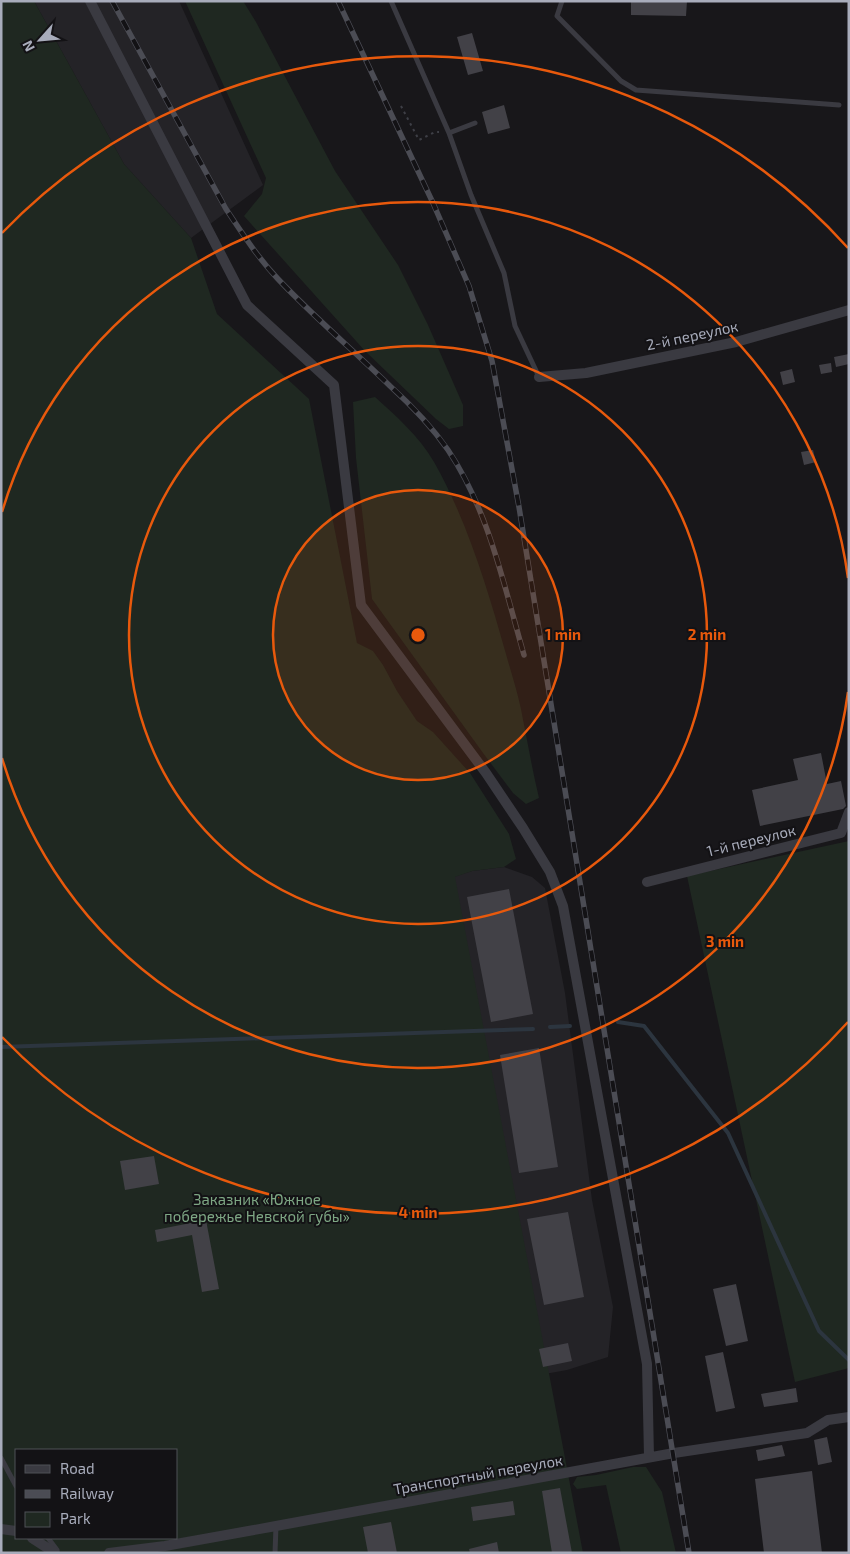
<svg xmlns="http://www.w3.org/2000/svg" width="850" height="1554" viewBox="0 0 850 1554" font-family="'Exo 2',sans-serif">
	<rect width="100%" height="100%" fill="#18171a"/>
	<path fill="#242327" d="M 34,1 L 179,1 L 263,185 L 191,238 L 124,164 Z
		M 504,867 L 532,877 L 545,888 L 565,993 L 592,1200 L 613,1307 L 608,1357 L 567,1370 L 517,1379 L 423,887 L 472,871 Z"/>
	<path fill="#1f2821" fill-rule="evenodd" d="M 1,1 L 34,1 L 124,164 L 191,238 L 217,314 L 309,399 L 357,643 L 373,651 L 383,665 L 397,691 L 417,721 L 433,732 L 470,773 L 509,834 L 516,859 L 504,867 L 472,871 L 455,877 L 583,1553 L 1,1553 ZM 16,1450 L 176,1450 L 176,1538 L 16,1538 Z
		M 185,1 L 243,1 L 256,22 L 335,171 L 398,265 L 428,325 L 463,405 L 463,426 L 449,429 L 436,419 L 365,351 L 244,216 L 262,194 L 266,178 Z
		M 375,397 C 396,416 419,436 434,462 C 467,520 488,590 506,654 C 511,672 517,690 521,709 C 527,739 532,769 539,798 L 526,804 L 513,793 L 483,753 L 372,599 L 356,458 L 353,402 Z
		M 849,841 L 849,1368 L 795,1382 L 687,876 Z
		M 633,1467 L 646,1467 L 662,1492 L 676,1553 L 621,1553 L 606,1485 L 577,1489 L 573,1484 L 577,1477 L 596,1475 Z"/>
	<g fill="none" stroke-linecap="round" stroke-linejoin="round">
		<path stroke="#2c353f" stroke-width="4" d="M 618,1022 L 644,1026 L 728,1133 L 819,1331 L 849,1360
			M 550,1027 L 570,1026
			M 1,1047 L 533,1029"/>
	</g>
	<path fill="#424147" d="M 631,1 L 687,1 L 686,16 L 631,15 Z
		M 472,33 L 483,71 L 468,75 L 457,37 Z
		M 504,105 L 510,128 L 488,134 L 482,112 Z
		M 849,354 L 849,364 L 836,367 L 834,357 Z
		M 831,363 L 832,372 L 821,374 L 819,365 Z
		M 792,369 L 795,382 L 783,385 L 780,372 Z
		M 813,450 L 816,462 L 804,465 L 801,452 Z
		M 821,753 L 827,784 L 841,781 L 846,806 L 843,809 L 760,826 L 752,790 L 798,780 L 793,759 Z
		M 509,889 L 533,1014 L 491,1022 L 467,897 Z
		M 539,1048 L 558,1167 L 519,1173 L 500,1055 Z
		M 154,1156 L 159,1184 L 125,1190 L 120,1161 Z
		M 568,1212 L 584,1297 L 544,1305 L 527,1219 Z
		M 206,1220 L 219,1289 L 202,1292 L 192,1235 L 157,1242 L 155,1230 Z
		M 736,1284 L 748,1341 L 726,1346 L 713,1289 Z
		M 568,1343 L 572,1361 L 543,1367 L 539,1349 Z
		M 723,1352 L 735,1408 L 716,1412 L 705,1356 Z
		M 796,1388 L 798,1402 L 764,1407 L 761,1394 Z
		M 827,1437 L 832,1462 L 818,1465 L 814,1440 Z
		M 782,1445 L 785,1456 L 758,1461 L 756,1450 Z
		M 812,1471 L 822,1553 L 764,1553 L 755,1479 Z
		M 560,1488 L 572,1553 L 552,1553 L 542,1491 Z
		M 513,1501 L 515,1515 L 473,1521 L 471,1507 Z
		M 391,1522 L 397,1553 L 368,1553 L 363,1527 Z
		M 497,1542 L 499,1553 L 470,1553 L 469,1549 Z"/>
	<g fill="none" stroke-linecap="round" stroke-linejoin="round">
		<path stroke="#3e3f46" stroke-width="2" stroke-dasharray="2.5 4" stroke-linecap="butt" d="M 401,106 L 419,140 L 435,132 L 439,132"/>
		<path stroke="#3a3a41" stroke-width="5" d="M 391,1 L 449,133
			M 562,1 L 557,16 L 621,81 L 636,90 L 839,105
			M 475,123 L 449,133 L 471,195 L 504,273 L 515,326 L 539,377
			M 1,1458 L 16,1486
			M 48,1538 L 57,1550
			M 275,1553 L 276,1526"/>
		<path stroke="#3a3a41" stroke-width="10" d="M 90,1 L 247,305 L 334,385 L 361,605 L 486,773 L 523,828 L 550,872 L 563,906 L 647,1364 L 649,1457
			M 539,377 L 586,373 L 736,342 L 849,310
			M 647,882 L 841,833 L 849,812
			M 1,1529 L 16,1531
			M 32,1538 L 55,1553
			M 109,1553 L 165,1546 L 276,1526 L 674,1453 L 807,1433 L 828,1420 L 849,1417"/>
		<defs>
			<path id="rail" d="M 112,1 L 226,209 C 242,233 258,258 278,279 C 313,316 353,350 390,386 C 411,405 432,427 448,450 C 489,511 504,586 524,655
				M 338,1 L 433,203 L 469,286 L 492,361 L 519,507 L 689,1553"/>
		</defs>
		<use href="#rail" stroke="#4b4c54" stroke-width="5.5"/>
		<use href="#rail" stroke="#131215" stroke-width="4" stroke-dasharray="11" stroke-linecap="butt"/>
	</g>
	<circle cx="418" cy="635" r="145" fill="#e8590c" fill-opacity=".12"/>
	<g fill="none" stroke="#e8590c" stroke-width="2.5">
		<circle cx="418" cy="635" r="145"/>
		<circle cx="418" cy="635" r="289"/>
		<path d="M848 692A434 434 0 0 1 2 758M2 512A434 434 0 0 1 848 578"/>
		<path d="M848 1022A578 578 0 0 1 2 1037M2 233A578 578 0 0 1 848 248"/>
	</g>
	<g text-anchor="middle" dominant-baseline="central" stroke-width="4" stroke-linejoin="round" paint-order="stroke">
		<g font-size="15" fill="#a8acbb" stroke="#131215">
			<text transform="translate(692 335) rotate(-12)">2-й переулок</text>
			<text transform="translate(751 840) rotate(-14)">1-й переулок</text>
			<text transform="translate(478 1474) rotate(-10)">Транспортный переулок</text>
		</g>
		<g font-size="15" fill="#7ea784" stroke="#131215">
			<text x="257" y="1199">Заказник «Южное<tspan x="257" dy="17">побережье Невской губы»</tspan></text>
		</g>
	</g>
	<circle cx="418" cy="635" r="8" fill="#e8590c" stroke="#131215" stroke-width="2.5"/>
	<g font-size="15" text-anchor="middle" font-weight="bold" fill="#e8590c" stroke="#131215" stroke-width="4" stroke-linejoin="round" paint-order="stroke">
		<text x="563" y="640">1 min</text>
		<text x="707" y="640">2 min</text>
		<text x="725" y="947">3 min</text>
		<text x="418" y="1218">4 min</text>
	</g>
	<rect width="850" height="1554" fill="none" stroke="#a8acbb" stroke-width="5"/>
	<rect x="15" y="1449" width="162" height="90" fill="#131215" stroke="#4f5057"/>
	<rect x="25" y="1465" width="25" height="8" fill="#3a3a41" stroke="#4f5057"/>
	<text x="60" y="1474" font-size="15" fill="#a8acbb">Road</text>
	<rect x="25" y="1490" width="25" height="8" fill="#4b4c54" stroke="#4f5057"/>
	<text x="60" y="1499" font-size="15" fill="#a8acbb">Railway</text>
	<rect x="25" y="1512" width="25" height="15" fill="#1f2821" stroke="#4f5057"/>
	<text x="60" y="1524" font-size="15" fill="#a8acbb">Park</text>
	<g transform="translate(40 40) rotate(243)" stroke="#131215" stroke-width="4" paint-order="stroke">
	<path d="M0-4L9 19L0 12L-9 19Z" fill="#a8acbb"/>
	<text y="-8" font-size="14" font-weight="bold" text-anchor="middle" fill="#a8acbb">N</text>
	</g>
</svg>
